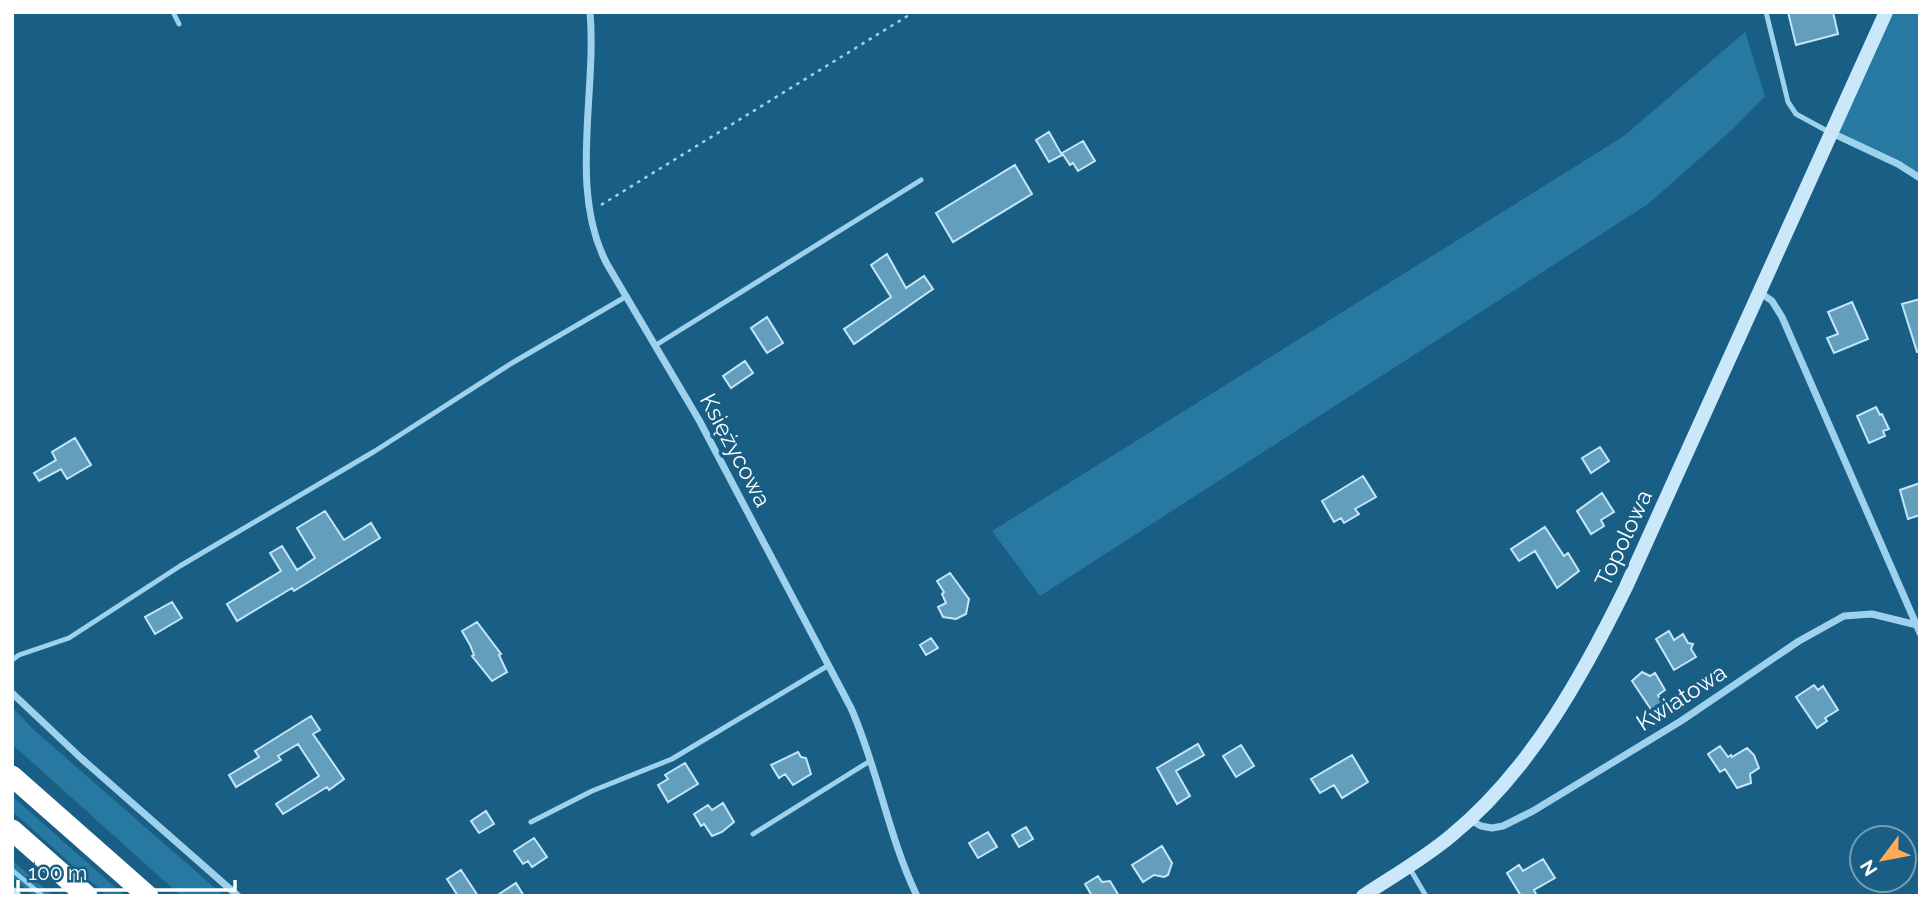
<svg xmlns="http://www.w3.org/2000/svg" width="1932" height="908" viewBox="0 0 1932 908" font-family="Raleway,sans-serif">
	<rect width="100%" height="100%" fill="#195e84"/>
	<path fill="#2879a1" d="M 1893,12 L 1920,12 L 1920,175 L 1838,131 Z
		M 1745,32 L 1765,96 L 1733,129 L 1648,204 L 1040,596 L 992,531 L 1624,136 Z
		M 12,707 L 33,729 L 224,896 L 181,896 L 12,744 Z
		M 12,796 L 125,896 L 107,896 L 12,811 Z
		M 12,860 L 53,896 L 34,896 L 12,877 Z"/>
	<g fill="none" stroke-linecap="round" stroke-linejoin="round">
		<path stroke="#90d0ee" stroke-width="4.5" d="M 12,870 L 43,896"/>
	</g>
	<path fill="#639fbc" stroke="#c3e7f9" stroke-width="2" d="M 1788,12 L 1833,12 L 1838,34 L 1796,45 Z
		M 1049,132 L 1062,155 L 1049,162 L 1036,140 Z
		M 1083,141 L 1095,161 L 1078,171 L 1073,163 L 1070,165 L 1062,153 Z
		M 1015,165 L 1032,194 L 953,242 L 936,213 Z
		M 887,254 L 906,288 L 924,276 L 933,289 L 854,344 L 844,329 L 891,297 L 871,265 Z
		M 1920,299 L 1920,352 L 1917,352 L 1902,304 Z
		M 1852,302 L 1868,339 L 1834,353 L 1827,338 L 1838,334 L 1828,312 Z
		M 767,317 L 783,343 L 767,353 L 751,328 Z
		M 745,361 L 753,373 L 731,388 L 723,376 Z
		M 1876,407 L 1880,415 L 1882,414 L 1889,429 L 1883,431 L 1885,436 L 1869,443 L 1857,416 Z
		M 75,438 L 91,465 L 67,479 L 61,469 L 39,481 L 34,473 L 56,460 L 52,452 Z
		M 1600,447 L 1609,461 L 1591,473 L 1582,458 Z
		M 1363,476 L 1376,497 L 1355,509 L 1359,514 L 1344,523 L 1341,518 L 1334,522 L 1322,501 Z
		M 1920,483 L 1920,515 L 1908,519 L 1900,490 Z
		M 1602,493 L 1614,512 L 1601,520 L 1604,526 L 1591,534 L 1577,511 Z
		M 325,511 L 344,540 L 371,523 L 380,538 L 294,591 L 292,588 L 237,621 L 227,604 L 281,571 L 270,553 L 282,546 L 297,570 L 315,558 L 297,528 Z
		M 1545,527 L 1564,556 L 1568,553 L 1579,571 L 1557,588 L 1535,551 L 1519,561 L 1511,549 Z
		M 950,573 L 969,599 L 966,614 L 956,619 L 943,617 L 938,607 L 946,603 L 942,594 L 944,592 L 937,581 Z
		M 172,602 L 182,618 L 155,634 L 145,617 Z
		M 477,622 L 501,654 L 499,655 L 507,672 L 492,681 L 472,656 L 474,655 L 470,645 L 462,631 Z
		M 1669,631 L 1674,640 L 1683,634 L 1688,643 L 1693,644 L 1691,649 L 1696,657 L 1674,670 L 1656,639 Z
		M 931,638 L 938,648 L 926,655 L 920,645 Z
		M 1642,672 L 1650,676 L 1655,673 L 1665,690 L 1658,695 L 1663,704 L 1652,711 L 1632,681 Z
		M 1814,685 L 1818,690 L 1823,686 L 1838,710 L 1825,718 L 1827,721 L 1817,728 L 1796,697 Z
		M 311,716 L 320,730 L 313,734 L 344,779 L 329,790 L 327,787 L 283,814 L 276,804 L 319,776 L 298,744 L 278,756 L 281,760 L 236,787 L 229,775 L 259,757 L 255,751 Z
		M 1198,744 L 1204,755 L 1176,771 L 1190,796 L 1177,804 L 1157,768 Z
		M 1241,745 L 1254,766 L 1236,777 L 1223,756 Z
		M 1720,746 L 1728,757 L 1731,755 L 1732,757 L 1747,748 L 1754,755 L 1759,768 L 1750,774 L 1751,783 L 1737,788 L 1725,769 L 1720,772 L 1708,754 Z
		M 798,752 L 801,757 L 806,758 L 811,774 L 793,785 L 785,774 L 779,778 L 771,765 Z
		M 1352,755 L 1368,782 L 1342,798 L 1334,785 L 1320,793 L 1311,779 Z
		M 685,763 L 698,784 L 668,802 L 658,785 L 668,779 L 665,775 Z
		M 723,803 L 734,822 L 722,832 L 712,836 L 704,824 L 701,826 L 694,814 L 708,805 L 712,810 Z
		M 486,811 L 494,824 L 479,833 L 471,821 Z
		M 1026,827 L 1033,839 L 1019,847 L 1012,835 Z
		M 988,832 L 997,847 L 978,858 L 969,843 Z
		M 534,838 L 547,857 L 532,867 L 528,861 L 523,864 L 514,851 Z
		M 1162,846 L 1172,863 L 1168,875 L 1164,877 L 1154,875 L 1143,882 L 1132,865 Z
		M 1543,859 L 1555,878 L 1534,890 L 1537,896 L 1521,896 L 1507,873 L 1519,865 L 1523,871 Z
		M 461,870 L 478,896 L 458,896 L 447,879 Z
		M 1098,876 L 1102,882 L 1110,881 L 1119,896 L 1092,896 L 1085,884 Z
		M 516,883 L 524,896 L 496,896 Z"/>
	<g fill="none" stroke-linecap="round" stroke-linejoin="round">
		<path stroke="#9ed2ec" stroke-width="2.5" stroke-dasharray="3.5 5" stroke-linecap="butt" d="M 601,205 L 914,12"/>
		<path stroke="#9ed2ec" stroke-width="5" d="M 173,12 L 179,24
			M 1766,12 L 1788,102 L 1796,114 L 1829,132
			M 656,345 L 921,180
			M 12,660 L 19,655 L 69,638 L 180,566 L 375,451 L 512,363 L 627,296
			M 531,822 L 592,791 L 672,759 L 829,665
			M 753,834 L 870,761
			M 1410,869 L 1426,896"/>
		<path stroke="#9ed2ec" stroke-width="7" d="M 590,12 C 597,94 568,190 607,264 L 699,420 L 851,708 C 878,769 888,836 917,896
			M 1832,133 L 1898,164 L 1920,178
			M 1761,293 L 1772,301 L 1782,317 L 1920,633
			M 12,693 L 82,759 L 238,896
			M 1470,820 L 1481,826 L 1492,828 L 1503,826 L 1533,811 L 1681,721 L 1799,641 L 1844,616 L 1872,614 L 1917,625"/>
		<path stroke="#cae8f9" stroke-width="14" d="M 12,894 L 14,896
			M 1363,896 C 1393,876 1425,858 1452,835 C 1530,771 1582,677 1626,587 L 1886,12"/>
		<path stroke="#fff" stroke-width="21" d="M 12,776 L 148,896
			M 12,830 L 87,896"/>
	</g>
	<g text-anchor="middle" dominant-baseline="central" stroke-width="7" stroke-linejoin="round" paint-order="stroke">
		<g font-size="23" fill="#fff" stroke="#195e84">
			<text transform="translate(736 450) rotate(62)">Księżycowa</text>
			<text transform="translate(1623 538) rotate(-65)">Topolowa</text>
			<text transform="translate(1681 697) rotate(-33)">Kwiatowa</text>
		</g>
	</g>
	<rect width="1932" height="908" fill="none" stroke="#ffffff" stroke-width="28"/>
	<g transform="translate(1883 859) rotate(238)"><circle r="33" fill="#195e84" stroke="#759eb5" stroke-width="2"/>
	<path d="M0-5L12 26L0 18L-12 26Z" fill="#ffab59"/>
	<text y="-10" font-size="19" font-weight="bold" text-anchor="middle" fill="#ffffff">N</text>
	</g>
	<path d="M18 880v10h217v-10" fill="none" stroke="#ffffff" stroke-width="3.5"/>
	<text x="28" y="880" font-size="21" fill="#ffffff" stroke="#195e84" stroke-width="5" paint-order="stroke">100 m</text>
</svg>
